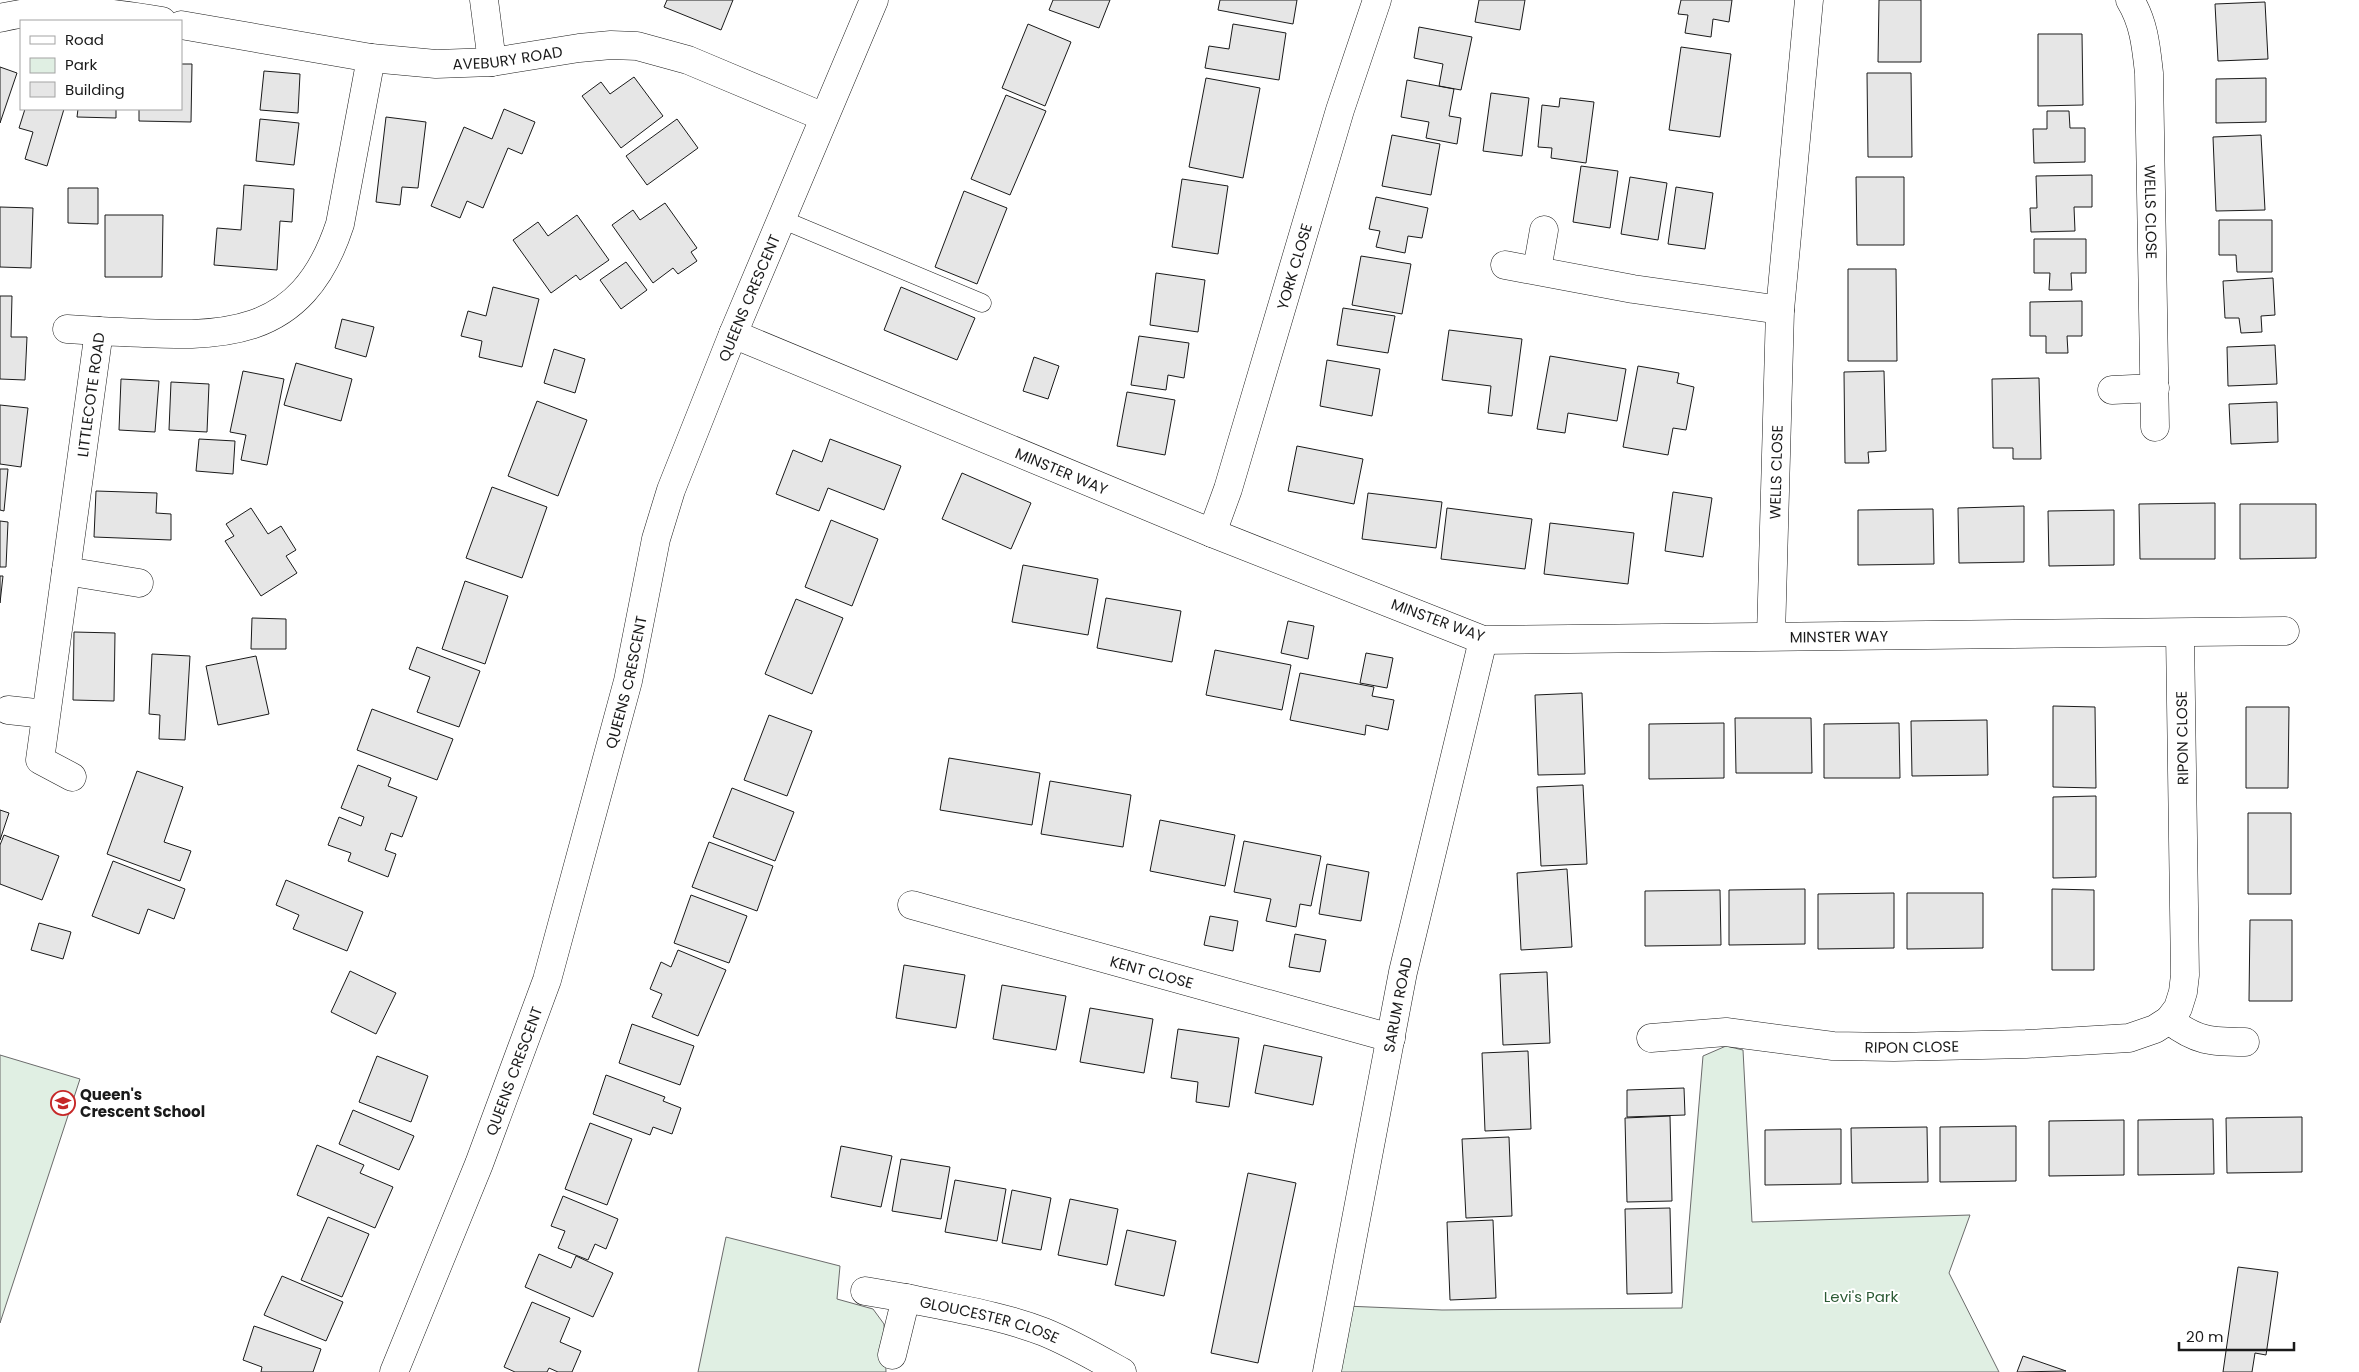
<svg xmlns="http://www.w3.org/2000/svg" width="2359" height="1372" viewBox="0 0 2359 1372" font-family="Poppins,sans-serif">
	<rect width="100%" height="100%" fill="#fff"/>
	<path fill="#e0efe3" stroke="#6a6a6a" d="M 1726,1046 L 1743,1050 L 1752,1222 L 1970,1215 L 1949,1273 L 1999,1372 L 1332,1372 L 1345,1306 L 1442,1310 L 1682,1308 L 1703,1056 Z
		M 0,1055 L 80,1079 L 0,1323 Z
		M 726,1237 L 840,1266 L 837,1299 L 873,1309 L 884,1324 L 886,1372 L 698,1372 Z"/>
	<path fill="#e6e6e6" stroke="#1a1a1a" d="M 667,0 L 733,0 L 721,30 L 664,7 Z
		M 1053,0 L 1110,0 L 1099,28 L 1049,10 Z
		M 1220,0 L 1297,0 L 1293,24 L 1218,10 Z
		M 1479,0 L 1525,0 L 1520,30 L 1475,22 Z
		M 1681,0 L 1732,0 L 1729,22 L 1713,19 L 1711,37 L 1685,33 L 1688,15 L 1678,14 Z
		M 1879,0 L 1921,0 L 1921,62 L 1878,62 Z
		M 2265,2 L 2268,59 L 2218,61 L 2215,4 Z
		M 1028,24 L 1071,42 L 1045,106 L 1002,88 Z
		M 1233,24 L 1286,33 L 1279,80 L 1205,68 L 1209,46 L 1229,49 Z
		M 1419,27 L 1472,37 L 1461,90 L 1439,86 L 1443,64 L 1414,58 Z
		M 2038,34 L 2082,34 L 2083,105 L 2038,106 Z
		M 1681,47 L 1731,54 L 1720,137 L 1669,130 Z
		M 181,64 L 192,64 L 191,122 L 139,121 L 139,109 L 181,109 Z
		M 0,67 L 17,73 L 0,123 Z
		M 264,71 L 300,74 L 298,113 L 260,110 Z
		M 1867,73 L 1911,73 L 1912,157 L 1868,157 Z
		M 634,77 L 663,116 L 621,148 L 582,96 L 601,82 L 610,94 Z
		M 1206,78 L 1260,88 L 1243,178 L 1189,167 Z
		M 2266,78 L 2266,122 L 2216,123 L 2216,79 Z
		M 1407,80 L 1454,89 L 1449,116 L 1461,118 L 1457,144 L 1426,138 L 1429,122 L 1401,117 Z
		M 1491,93 L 1529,98 L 1522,156 L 1483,151 Z
		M 1006,95 L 1046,111 L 1010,195 L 971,179 Z
		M 1560,98 L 1594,102 L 1586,163 L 1551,158 L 1552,148 L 1538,147 L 1542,105 L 1559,107 Z
		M 25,109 L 64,109 L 47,166 L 25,159 L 33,132 L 19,128 Z
		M 78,109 L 116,109 L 116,118 L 77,117 Z
		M 504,109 L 535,122 L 522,154 L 508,148 L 483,208 L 467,201 L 460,218 L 431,206 L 464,127 L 492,139 Z
		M 2047,111 L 2069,111 L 2070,128 L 2085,128 L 2085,162 L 2034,163 L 2033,129 L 2047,129 Z
		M 386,117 L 426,122 L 418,188 L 402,187 L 400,205 L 376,202 Z
		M 260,119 L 299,123 L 294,165 L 256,161 Z
		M 677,119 L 698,148 L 647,185 L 626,156 Z
		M 1392,135 L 1440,144 L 1431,195 L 1382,186 Z
		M 2261,135 L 2265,210 L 2216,211 L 2213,137 Z
		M 1581,166 L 1618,171 L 1610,228 L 1573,222 Z
		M 2092,175 L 2092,207 L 2074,207 L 2075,231 L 2031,232 L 2030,208 L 2037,208 L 2036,176 Z
		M 1630,177 L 1667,183 L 1658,240 L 1621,234 Z
		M 1856,177 L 1904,177 L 1904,245 L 1857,245 Z
		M 1182,179 L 1228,186 L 1218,254 L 1172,247 Z
		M 244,185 L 294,189 L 292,222 L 280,221 L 277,270 L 214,265 L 217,228 L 241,230 Z
		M 1676,187 L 1713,193 L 1705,249 L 1668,244 Z
		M 68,188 L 98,188 L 98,224 L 68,223 Z
		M 964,191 L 1007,208 L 977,284 L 935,267 Z
		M 1376,197 L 1428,208 L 1422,238 L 1408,236 L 1405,253 L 1376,247 L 1380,231 L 1369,229 Z
		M 665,203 L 697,248 L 691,252 L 697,261 L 678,274 L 673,268 L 653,283 L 612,225 L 633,210 L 640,220 Z
		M 0,207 L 33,208 L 31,268 L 0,267 Z
		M 105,215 L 163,215 L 162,277 L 105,277 Z
		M 577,215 L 609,260 L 580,280 L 576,275 L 551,293 L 513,240 L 538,222 L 548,236 Z
		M 2219,220 L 2272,220 L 2272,272 L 2237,272 L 2236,255 L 2219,255 Z
		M 2034,239 L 2086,239 L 2086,273 L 2071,273 L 2072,290 L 2049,290 L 2050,273 L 2034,273 Z
		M 1361,256 L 1411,264 L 1402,314 L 1352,305 Z
		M 626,262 L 647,290 L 621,309 L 600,280 Z
		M 1848,269 L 1896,269 L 1897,361 L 1848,361 Z
		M 1156,273 L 1205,280 L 1198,332 L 1150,325 Z
		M 2273,278 L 2275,315 L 2261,316 L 2262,332 L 2241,333 L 2239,318 L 2225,318 L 2223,281 Z
		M 493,287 L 539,299 L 522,367 L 479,357 L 482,341 L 461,336 L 468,311 L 486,316 Z
		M 901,287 L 975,318 L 957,360 L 884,330 Z
		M 0,296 L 12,296 L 11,337 L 27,337 L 25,380 L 0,379 Z
		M 2082,301 L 2082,336 L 2067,336 L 2068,353 L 2046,353 L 2046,336 L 2030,336 L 2030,302 Z
		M 1343,308 L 1395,316 L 1388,353 L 1337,345 Z
		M 342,319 L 374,327 L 366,357 L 335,348 Z
		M 1449,330 L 1522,339 L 1512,416 L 1488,413 L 1491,386 L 1442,380 Z
		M 1139,336 L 1189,343 L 1184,378 L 1168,375 L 1166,390 L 1131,385 Z
		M 2275,345 L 2277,384 L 2228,386 L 2227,347 Z
		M 554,349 L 585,359 L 575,393 L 544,383 Z
		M 1550,356 L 1626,369 L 1617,421 L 1568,413 L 1565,433 L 1537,429 Z
		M 1034,357 L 1059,366 L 1048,399 L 1023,391 Z
		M 1327,360 L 1380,369 L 1372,416 L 1320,406 Z
		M 296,363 L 352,379 L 341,421 L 284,405 Z
		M 1638,366 L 1679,373 L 1677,383 L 1694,387 L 1686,430 L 1673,428 L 1668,455 L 1623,447 Z
		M 243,371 L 284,379 L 267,465 L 241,460 L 246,435 L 230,432 Z
		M 1884,371 L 1886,451 L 1868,452 L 1869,463 L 1845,463 L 1844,372 Z
		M 2039,378 L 2041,459 L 2013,459 L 2013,448 L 1993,448 L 1992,379 Z
		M 121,379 L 159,381 L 155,432 L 119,430 Z
		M 171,382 L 209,384 L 207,432 L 169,430 Z
		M 1127,392 L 1175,400 L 1165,455 L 1117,446 Z
		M 537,401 L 587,420 L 558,496 L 508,476 Z
		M 2277,402 L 2278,442 L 2231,444 L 2229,404 Z
		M 0,405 L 28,408 L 21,467 L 0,464 Z
		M 199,439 L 235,441 L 233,474 L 196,471 Z
		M 830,439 L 901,466 L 884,510 L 828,488 L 819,511 L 776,494 L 793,450 L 822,462 Z
		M 1297,446 L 1363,459 L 1354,504 L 1288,491 Z
		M 0,469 L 8,469 L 4,511 L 0,510 Z
		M 962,473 L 1031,503 L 1011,549 L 942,519 Z
		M 492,487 L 547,507 L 522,578 L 466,558 Z
		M 96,491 L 157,493 L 156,513 L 171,514 L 171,540 L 94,537 Z
		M 1673,492 L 1712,498 L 1703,557 L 1665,551 Z
		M 1368,493 L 1442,502 L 1436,548 L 1362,539 Z
		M 2215,503 L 2215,559 L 2140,559 L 2139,504 Z
		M 2240,504 L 2316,504 L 2316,558 L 2240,559 Z
		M 2024,506 L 2024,562 L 1959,563 L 1958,508 Z
		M 251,508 L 268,534 L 281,526 L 296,550 L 286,556 L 297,573 L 261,596 L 225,541 L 234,536 L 226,524 Z
		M 1447,508 L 1532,519 L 1525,569 L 1441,559 Z
		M 1933,509 L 1934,564 L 1858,565 L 1858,510 Z
		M 2114,510 L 2114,565 L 2049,566 L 2048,511 Z
		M 831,520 L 878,539 L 852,606 L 805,587 Z
		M 0,521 L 8,522 L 6,567 L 0,567 Z
		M 1550,523 L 1634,533 L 1628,584 L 1544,574 Z
		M 1023,565 L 1098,579 L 1088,635 L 1012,622 Z
		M 0,576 L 3,576 L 0,603 Z
		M 465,581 L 508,596 L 485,664 L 442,649 Z
		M 1106,598 L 1181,611 L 1172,662 L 1097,648 Z
		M 796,599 L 843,618 L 812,694 L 765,674 Z
		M 252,618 L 286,619 L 286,649 L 251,649 Z
		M 1288,621 L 1314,626 L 1308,659 L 1281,653 Z
		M 74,632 L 115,633 L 114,701 L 73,700 Z
		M 417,647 L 480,671 L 459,727 L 417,712 L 430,677 L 409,669 Z
		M 1215,650 L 1291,665 L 1282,710 L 1206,695 Z
		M 1366,653 L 1393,658 L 1387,688 L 1360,683 Z
		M 152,654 L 190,656 L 185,740 L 159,739 L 160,715 L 149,714 Z
		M 256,656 L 269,714 L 218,725 L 206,666 Z
		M 1300,673 L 1374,687 L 1372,696 L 1394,700 L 1388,730 L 1366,725 L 1365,735 L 1290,720 Z
		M 1582,693 L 1585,774 L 1538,775 L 1535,695 Z
		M 2053,706 L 2095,707 L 2096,788 L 2053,787 Z
		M 2246,707 L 2289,707 L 2288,788 L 2246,788 Z
		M 372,709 L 453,739 L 437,780 L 357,750 Z
		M 769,715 L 812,731 L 787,796 L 744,780 Z
		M 1735,718 L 1811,718 L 1812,773 L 1736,773 Z
		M 1987,720 L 1988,775 L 1912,776 L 1911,721 Z
		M 1724,723 L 1724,778 L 1649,779 L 1649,724 Z
		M 1899,723 L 1900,778 L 1824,778 L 1824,724 Z
		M 949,758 L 1040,773 L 1032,825 L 940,810 Z
		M 358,765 L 391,778 L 388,786 L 417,797 L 402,837 L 391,833 L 385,850 L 396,854 L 388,877 L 348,861 L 351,853 L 328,845 L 339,817 L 361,826 L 364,817 L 341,808 Z
		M 137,771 L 183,787 L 164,842 L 191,851 L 180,881 L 107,854 Z
		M 1050,781 L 1131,795 L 1123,847 L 1041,834 Z
		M 1583,785 L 1587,864 L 1541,866 L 1537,787 Z
		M 732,788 L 794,812 L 775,861 L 713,837 Z
		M 2096,796 L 2096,877 L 2053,878 L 2053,797 Z
		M 0,810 L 9,813 L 0,840 Z
		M 2248,813 L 2291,813 L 2291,894 L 2248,894 Z
		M 1160,820 L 1235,835 L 1225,886 L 1150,871 Z
		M 4,835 L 59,856 L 42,900 L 0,884 L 0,845 Z
		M 1244,841 L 1321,856 L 1311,906 L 1300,904 L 1296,927 L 1266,921 L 1271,899 L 1234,892 Z
		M 709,842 L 773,866 L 757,911 L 692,887 Z
		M 113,861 L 185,889 L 174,919 L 148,909 L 139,934 L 92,916 Z
		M 1327,864 L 1369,872 L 1361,921 L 1319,914 Z
		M 1567,869 L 1572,947 L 1521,950 L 1517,873 Z
		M 286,880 L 363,912 L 347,951 L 293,929 L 299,915 L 276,905 Z
		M 1805,889 L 1805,944 L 1729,945 L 1729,890 Z
		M 2052,889 L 2094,890 L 2094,970 L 2052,970 Z
		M 1720,890 L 1721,945 L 1645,946 L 1645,891 Z
		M 1894,893 L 1894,948 L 1818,949 L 1818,894 Z
		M 1907,893 L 1983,893 L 1983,948 L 1907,949 Z
		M 691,895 L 747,916 L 729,963 L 674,943 Z
		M 1210,916 L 1238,921 L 1233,951 L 1204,945 Z
		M 2250,920 L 2292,920 L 2292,1001 L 2249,1001 Z
		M 39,923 L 71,932 L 63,959 L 31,950 Z
		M 1295,934 L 1326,940 L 1320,972 L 1289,967 Z
		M 678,950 L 726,970 L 698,1036 L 652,1017 L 662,994 L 650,989 L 661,962 L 671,967 Z
		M 904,965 L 965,975 L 956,1028 L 896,1018 Z
		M 350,971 L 396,993 L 376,1034 L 331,1012 Z
		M 1547,972 L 1550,1043 L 1503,1045 L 1500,974 Z
		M 1002,985 L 1066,996 L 1056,1050 L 993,1039 Z
		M 1090,1008 L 1153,1019 L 1144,1073 L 1080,1062 Z
		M 632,1024 L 694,1046 L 680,1085 L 619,1063 Z
		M 1178,1029 L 1239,1038 L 1229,1107 L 1196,1102 L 1198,1082 L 1171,1078 Z
		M 1264,1045 L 1322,1057 L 1313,1105 L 1255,1093 Z
		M 1528,1051 L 1531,1129 L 1485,1131 L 1482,1053 Z
		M 377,1056 L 428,1076 L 411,1122 L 359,1102 Z
		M 606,1075 L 665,1097 L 663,1101 L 681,1108 L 672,1134 L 653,1127 L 650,1135 L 593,1114 Z
		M 1684,1088 L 1685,1115 L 1627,1117 L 1627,1090 Z
		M 353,1110 L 414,1136 L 399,1170 L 339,1144 Z
		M 1670,1116 L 1672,1201 L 1627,1202 L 1625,1118 Z
		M 2302,1117 L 2302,1172 L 2227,1173 L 2226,1118 Z
		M 2213,1119 L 2214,1174 L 2138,1175 L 2138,1120 Z
		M 2124,1120 L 2124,1175 L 2049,1176 L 2049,1121 Z
		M 590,1123 L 632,1139 L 607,1205 L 565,1189 Z
		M 2016,1126 L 2016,1181 L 1940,1182 L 1940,1127 Z
		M 1927,1127 L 1928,1182 L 1852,1183 L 1851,1128 Z
		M 1841,1129 L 1841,1184 L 1765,1185 L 1765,1130 Z
		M 1509,1137 L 1512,1216 L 1466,1218 L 1462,1139 Z
		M 317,1145 L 364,1165 L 360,1173 L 393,1187 L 375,1228 L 297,1195 Z
		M 841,1146 L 892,1156 L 881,1207 L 831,1197 Z
		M 901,1159 L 950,1167 L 941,1219 L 892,1211 Z
		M 1248,1173 L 1296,1183 L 1258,1363 L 1211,1353 Z
		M 955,1180 L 1006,1189 L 997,1241 L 945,1232 Z
		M 1012,1190 L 1051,1198 L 1041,1250 L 1002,1243 Z
		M 563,1196 L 618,1219 L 606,1249 L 595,1244 L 588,1260 L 558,1248 L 565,1231 L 551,1226 Z
		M 1070,1199 L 1118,1209 L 1107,1265 L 1058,1255 Z
		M 1670,1208 L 1672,1293 L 1627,1294 L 1625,1209 Z
		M 328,1217 L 369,1234 L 342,1297 L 301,1280 Z
		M 1493,1220 L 1496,1298 L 1450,1300 L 1447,1222 Z
		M 1127,1230 L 1176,1241 L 1164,1296 L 1115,1285 Z
		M 539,1254 L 571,1268 L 576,1256 L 613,1273 L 593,1317 L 525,1287 Z
		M 2238,1267 L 2278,1272 L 2266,1355 L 2255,1353 L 2252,1372 L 2223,1372 Z
		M 282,1276 L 343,1302 L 326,1341 L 264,1315 Z
		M 532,1302 L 570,1318 L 560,1342 L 581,1351 L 572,1372 L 558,1372 L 549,1368 L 547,1372 L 515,1372 L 504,1367 Z
		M 254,1326 L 321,1349 L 313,1372 L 261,1372 L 262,1367 L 243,1360 Z
		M 2023,1356 L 2066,1371 L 2017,1372 Z"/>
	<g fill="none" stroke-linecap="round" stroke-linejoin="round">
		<defs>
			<path id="lane" d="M 781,219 L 982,303"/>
			<g id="street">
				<path d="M 484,0 L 492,62"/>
				<path id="s1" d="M 2130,0 C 2144,23 2146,46 2149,73 L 2155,427"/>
				<path d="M 0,18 C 54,5 108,12 162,21"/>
				<path id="s2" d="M 181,25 L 371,58 L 436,64 L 492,62 L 579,48 L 611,45 L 637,46 L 688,60 L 824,117"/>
				<path d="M 1505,265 L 1633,289 L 1780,310"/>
				<path d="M 1537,270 L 1544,230"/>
				<path d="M 67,329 L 99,331"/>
				<path id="s3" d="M 733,334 L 1212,533 L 1483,640 L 2285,631"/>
				<path d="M 2112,390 L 2155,388"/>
				<path id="s4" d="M 1212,533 L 1228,489 L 1340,110 L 1377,0"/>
				<path d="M 66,571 L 139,583"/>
				<path id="s5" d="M 1771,636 L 1780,310 L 1809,0"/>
				<path d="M 8,710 L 45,714"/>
				<path id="s6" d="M 72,777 L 40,760 L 99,331 C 209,336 299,350 340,224 L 371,58"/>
				<path id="s7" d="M 912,905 L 1391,1038"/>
				<path d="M 2169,1020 C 2196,1041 2211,1042 2245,1042"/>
				<path id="s8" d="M 1651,1038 L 1726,1032 L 1833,1046 L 1894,1047 L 2026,1044 L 2129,1038 L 2155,1029 L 2169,1020 L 2178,1008 L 2183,992 L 2185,975 L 2180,633"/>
				<path d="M 865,1291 L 906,1298"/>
				<path id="s9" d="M 892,1355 L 906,1298 C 952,1308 1000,1315 1044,1332 C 1071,1343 1097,1358 1122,1372"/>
				<path id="s10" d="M 394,1372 L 479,1164 L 547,980 L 628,681 L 656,539 L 671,490 L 733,334 L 874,0"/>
				<path id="s11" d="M 1327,1372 L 1403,972 L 1483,640"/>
			</g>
		</defs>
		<use href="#lane" stroke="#1a1a1a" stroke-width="19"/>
		<use href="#street" stroke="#1a1a1a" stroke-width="29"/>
		<use href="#lane" stroke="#fff" stroke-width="18"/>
		<use href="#street" stroke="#fff" stroke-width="28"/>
	</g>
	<defs>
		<symbol id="school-ring" viewBox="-11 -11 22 22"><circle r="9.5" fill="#fff" stroke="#c62828" stroke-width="1.5"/><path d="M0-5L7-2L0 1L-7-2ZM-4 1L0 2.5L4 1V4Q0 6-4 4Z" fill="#c62828"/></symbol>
	</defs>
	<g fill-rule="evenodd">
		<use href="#school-ring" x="49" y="1089" width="28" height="28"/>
	</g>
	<g text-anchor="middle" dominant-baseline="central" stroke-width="4" stroke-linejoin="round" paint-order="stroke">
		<g font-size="15" fill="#1a1a1a" stroke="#fff">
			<text stroke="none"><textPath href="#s2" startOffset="330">AVEBURY ROAD</textPath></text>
			<text stroke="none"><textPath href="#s1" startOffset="215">WELLS CLOSE</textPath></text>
			<text stroke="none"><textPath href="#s4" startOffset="279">YORK CLOSE</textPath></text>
			<text stroke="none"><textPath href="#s10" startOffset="1134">QUEENS CRESCENT</textPath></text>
			<text stroke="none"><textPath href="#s6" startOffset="405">LITTLECOTE ROAD</textPath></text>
			<text stroke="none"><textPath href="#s3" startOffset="356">MINSTER WAY</textPath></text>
			<text stroke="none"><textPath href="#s5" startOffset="164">WELLS CLOSE</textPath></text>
			<text transform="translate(1438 620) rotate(20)">MINSTER WAY</text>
			<text stroke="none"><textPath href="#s3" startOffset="1166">MINSTER WAY</textPath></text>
			<text stroke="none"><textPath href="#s10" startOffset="729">QUEENS CRESCENT</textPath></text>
			<text transform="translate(2182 738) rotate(-91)">RIPON CLOSE</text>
			<text stroke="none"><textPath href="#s7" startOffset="249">KENT CLOSE</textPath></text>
			<text stroke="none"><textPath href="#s11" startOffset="374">SARUM ROAD</textPath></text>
			<text stroke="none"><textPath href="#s8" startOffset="262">RIPON CLOSE</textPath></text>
			<text stroke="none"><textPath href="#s10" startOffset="324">QUEENS CRESCENT</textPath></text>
			<text stroke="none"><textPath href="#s9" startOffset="145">GLOUCESTER CLOSE</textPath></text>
		</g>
		<g font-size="15" font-weight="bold" fill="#1a1a1a" stroke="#fff" text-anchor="start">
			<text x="80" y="1094">Queen's<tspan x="80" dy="17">Crescent School</tspan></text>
		</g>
		<g font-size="15" fill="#2b5a34" stroke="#fff">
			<text x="1861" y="1296">Levi's Park</text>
		</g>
	</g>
	<rect x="20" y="20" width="162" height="90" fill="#ffffff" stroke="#a3a3a3"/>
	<rect x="30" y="36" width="25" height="8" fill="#ffffff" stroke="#a3a3a3"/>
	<text x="65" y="45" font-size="15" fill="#1a1a1a">Road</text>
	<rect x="30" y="58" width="25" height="15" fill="#e0efe3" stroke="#a3a3a3"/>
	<text x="65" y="70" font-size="15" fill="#1a1a1a">Park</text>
	<rect x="30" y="82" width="25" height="15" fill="#e6e6e6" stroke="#a3a3a3"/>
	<text x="65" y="95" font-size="15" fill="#1a1a1a">Building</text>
	<path d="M2179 1342v8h115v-8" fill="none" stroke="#1a1a1a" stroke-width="2.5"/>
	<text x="2186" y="1342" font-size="15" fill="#1a1a1a" stroke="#ffffff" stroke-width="4" paint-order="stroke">20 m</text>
</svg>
